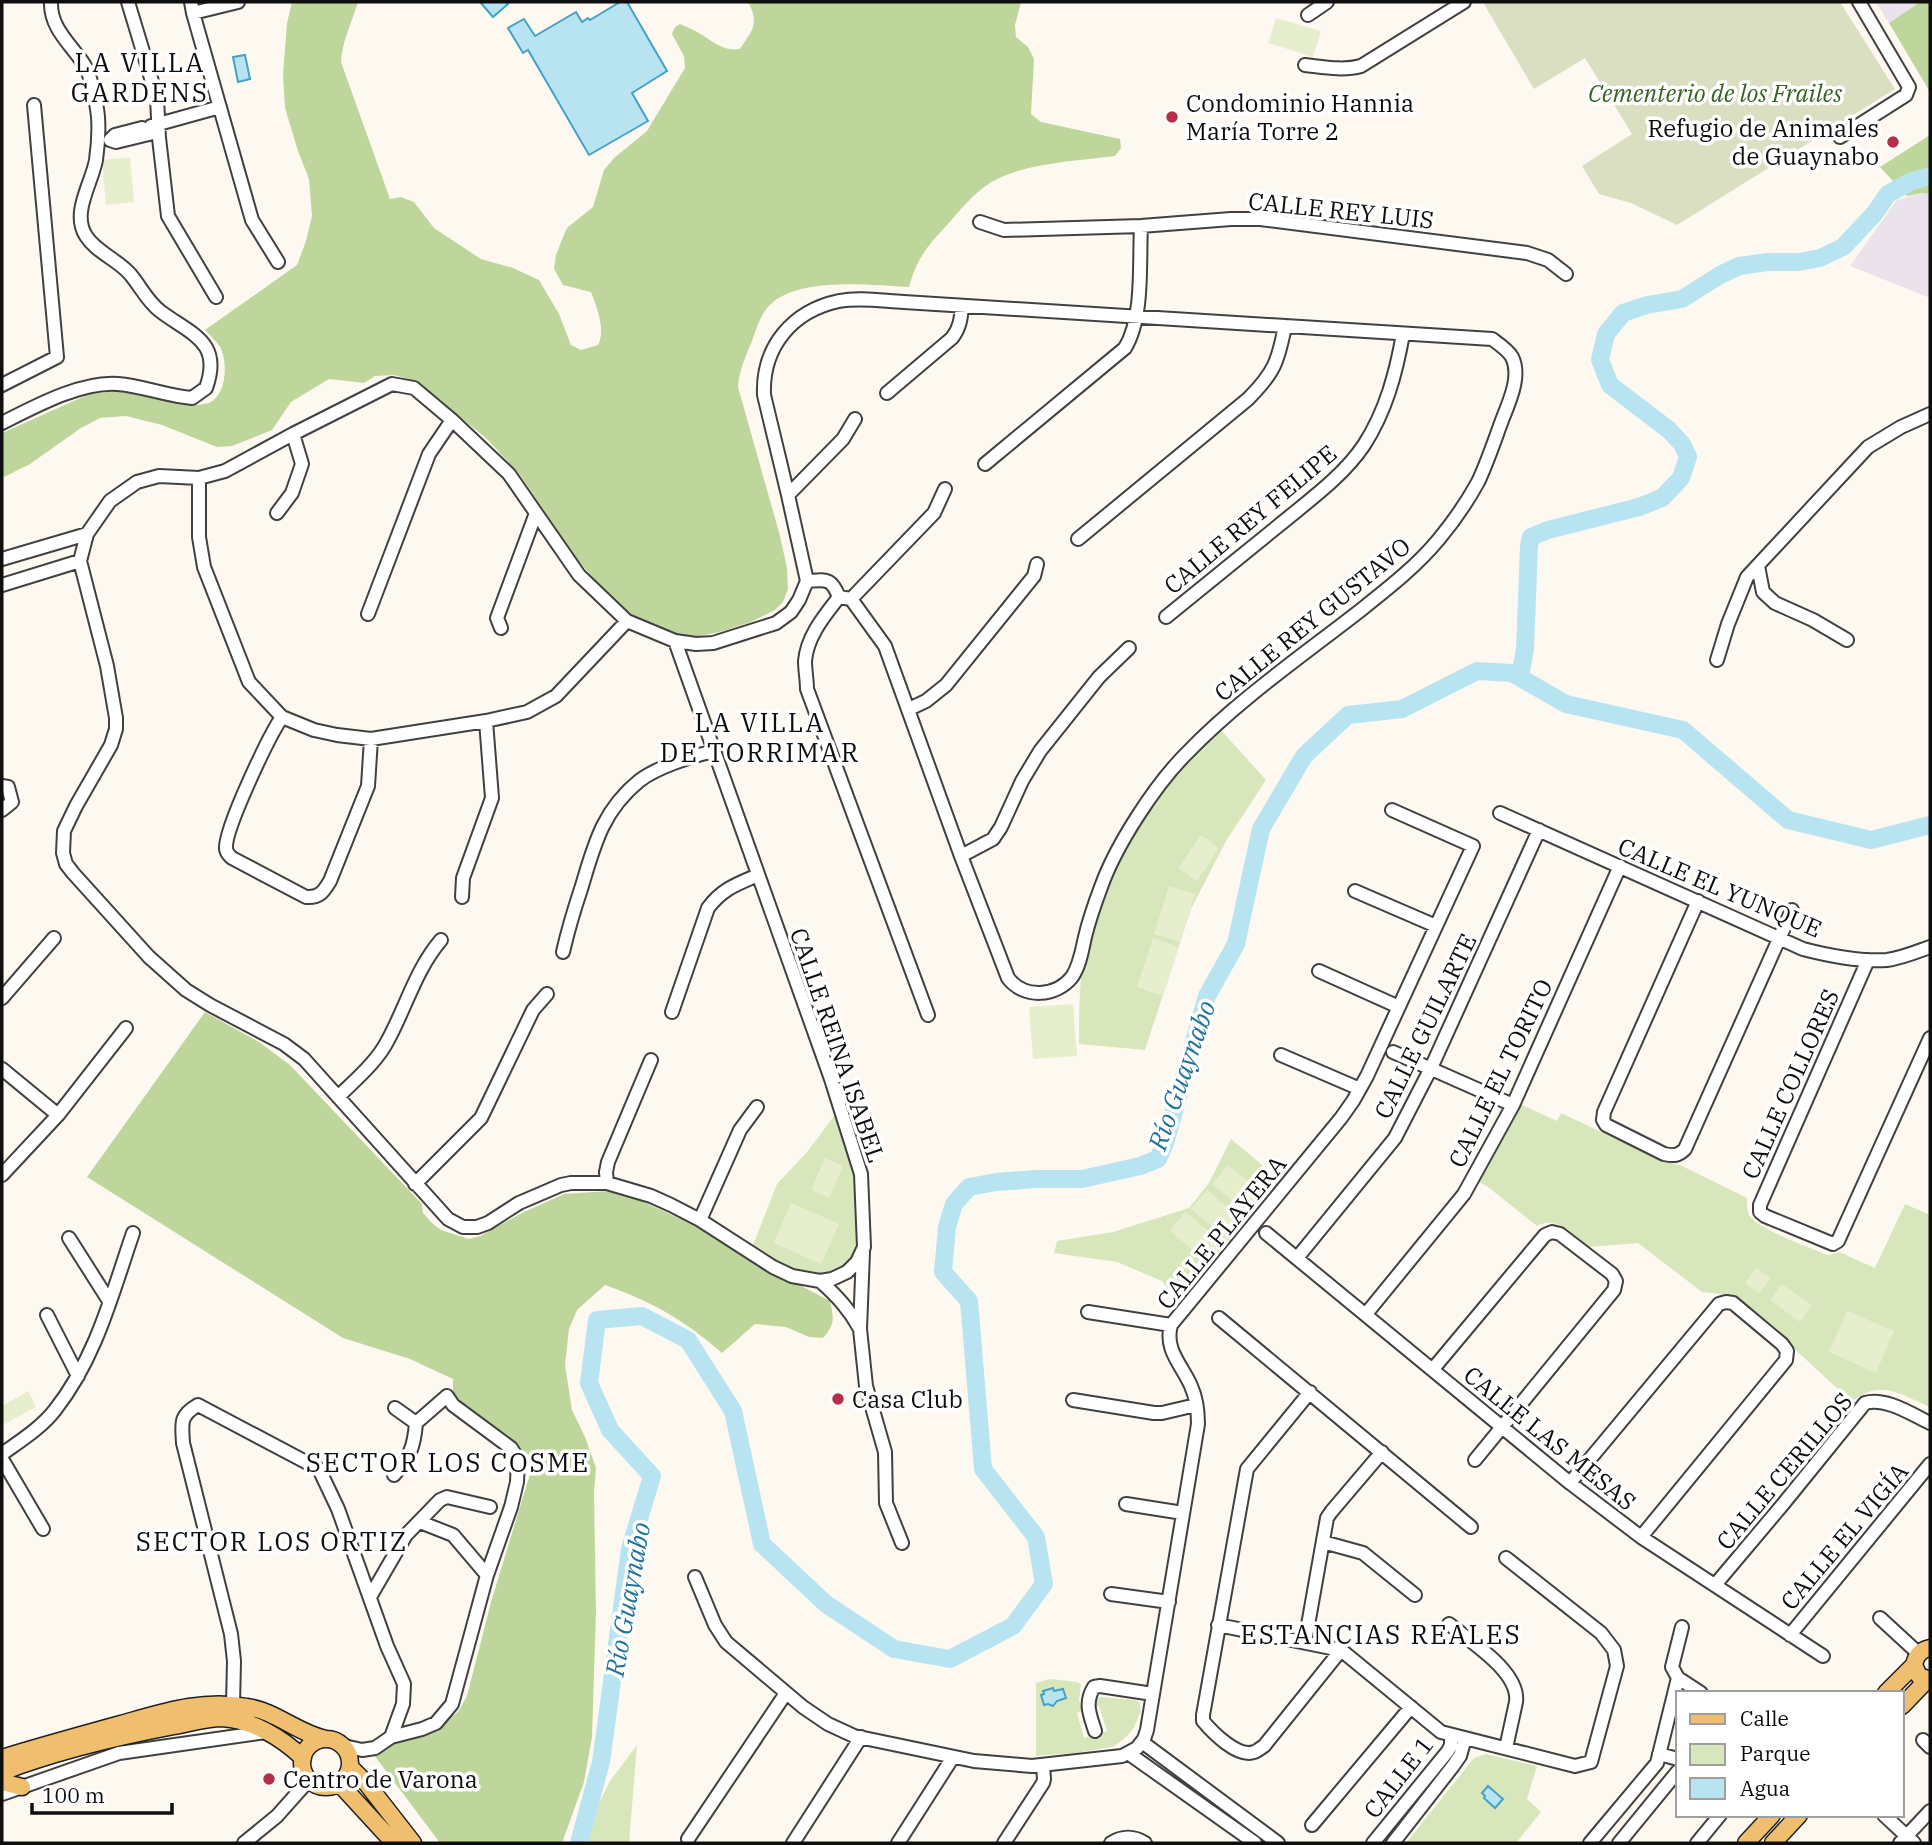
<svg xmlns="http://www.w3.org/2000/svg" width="1932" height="1845" viewBox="0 0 1932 1845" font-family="'IBM Plex Serif',serif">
	<rect width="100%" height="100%" fill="#fef9f0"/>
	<path fill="#eae3ec" d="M 1876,2 L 1920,2 L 1889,23 Z
		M 1921,193 L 1930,194 L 1930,298 L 1850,266 L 1897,200 Z"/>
	<path fill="#d8e6bc" d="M 1220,729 L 1266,780 L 1226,841 L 1191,909 L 1145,1050 L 1079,1044 C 1079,1019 1079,994 1082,968 C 1084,951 1092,933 1098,917 C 1113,873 1133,830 1161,793 C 1179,770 1200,750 1220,729 Z
		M 1518,1103 L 1557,1121 L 1561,1113 L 1660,1160 L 1680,1165 L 1747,1198 C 1747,1204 1747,1210 1749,1215 C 1757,1229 1809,1247 1825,1254 L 1829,1255 L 1839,1252 L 1875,1268 L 1905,1204 L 1930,1215 L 1930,1407 C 1901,1395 1880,1378 1852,1402 L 1737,1296 L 1702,1292 L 1638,1243 L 1589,1247 C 1574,1235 1557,1215 1537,1226 L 1488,1187 L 1477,1181 Z
		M 835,1115 L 854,1177 L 856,1189 L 858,1241 L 850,1259 L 842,1267 L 831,1274 L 817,1274 L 803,1272 L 781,1264 L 753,1245 L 777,1184 L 807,1152 Z
		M 1231,1139 L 1279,1179 L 1178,1302 L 1162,1281 L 1117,1262 L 1054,1253 L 1057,1241 L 1113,1232 L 1189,1208 L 1209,1183 Z
		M 1050,1679 L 1077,1682 L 1081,1684 L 1079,1700 L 1082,1711 L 1077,1713 L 1084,1738 L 1107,1731 L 1099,1706 L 1095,1707 C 1094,1702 1096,1699 1100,1697 L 1135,1700 L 1139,1702 L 1141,1711 L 1133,1729 L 1125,1738 L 1113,1747 L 1075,1753 L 1036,1756 L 1036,1683 Z
		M 637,1745 L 629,1843 L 588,1843 L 598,1805 L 610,1781 Z
		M 1486,1754 L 1537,1766 L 1527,1799 L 1541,1812 L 1516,1843 L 1406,1843 L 1474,1758 Z"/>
	<path fill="#bed69c" d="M 292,2 L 358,2 C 352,22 342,41 341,62 L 390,199 L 401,197 L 414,202 L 434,228 L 481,259 L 513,268 L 539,280 L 559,314 L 571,345 L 581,350 L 598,345 C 606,330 597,308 591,292 L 563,285 L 554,269 L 556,255 L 565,232 L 568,227 L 593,207 L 604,170 L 614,158 L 647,131 L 685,68 L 684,56 L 672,34 L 675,27 L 680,24 C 686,27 692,29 697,32 C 712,40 722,52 740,49 C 752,30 760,24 748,2 L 1021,2 L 1015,25 L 1016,37 L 1028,47 L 1034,59 L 1031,114 L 1041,122 L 1120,139 L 1121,148 L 1115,156 C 1077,161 1022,163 990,183 C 973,194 961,209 948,224 C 928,245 917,258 909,287 C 871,285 802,277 772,303 C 761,312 757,328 752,341 C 746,356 739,370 738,387 L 780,536 L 787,568 L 788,589 L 783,602 L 775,610 L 751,622 L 720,632 L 699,636 L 683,636 L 671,634 L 628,615 L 600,586 L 578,560 L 520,475 L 487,439 L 425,388 L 412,380 L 394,375 L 375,376 L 364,383 L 329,379 L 291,402 L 272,430 L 232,446 L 217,447 L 162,425 L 126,416 L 100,418 L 81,428 L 30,464 L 4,477 L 2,476 L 2,433 L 96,391 L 114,391 L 198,405 C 202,404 205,404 209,403 C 227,395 228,362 220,347 C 216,341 210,335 205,330 L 297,265 L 306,241 L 312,216 L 309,179 L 298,151 L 285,108 L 283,74 L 287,23 Z
		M 1920,2 L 1930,2 L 1930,92 L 1889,23 Z
		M 1930,135 L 1930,194 L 1921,193 L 1907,196 L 1880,167 Z
		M 205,1012 L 259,1042 L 290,1065 L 422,1204 L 423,1213 L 433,1224 L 441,1230 L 469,1239 L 480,1236 L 522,1213 L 564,1194 L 609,1191 L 641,1201 L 701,1228 L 767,1268 L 830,1301 C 834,1318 835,1325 823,1338 L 809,1337 L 786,1327 L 755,1324 L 722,1353 C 684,1320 653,1302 605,1285 L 577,1310 L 569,1329 L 565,1365 L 572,1410 L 585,1437 L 596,1468 L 594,1493 L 596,1612 L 592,1737 L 584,1782 L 562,1843 L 440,1843 L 374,1755 L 394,1742 L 415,1737 L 443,1723 L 458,1712 L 467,1696 L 491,1602 L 530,1474 L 526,1463 L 517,1452 L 457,1401 L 453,1390 L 453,1379 L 410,1359 L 343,1338 L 87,1177 Z"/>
	<path fill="#dadfc2" d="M 1487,2 L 1840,2 L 1895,89 L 1677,225 L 1631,203 L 1599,194 L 1582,166 L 1632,134 L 1585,58 L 1534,89 L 1484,4 Z"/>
	<path fill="#e7eecd" d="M 1276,18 L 1321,31 L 1313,57 L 1268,43 Z
		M 130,157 L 134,202 L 106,205 L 102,160 Z
		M 1201,835 L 1219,848 L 1197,881 L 1178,868 Z
		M 1169,886 L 1195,894 L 1180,942 L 1154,934 Z
		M 1153,938 L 1179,947 L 1163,996 L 1137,987 Z
		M 1073,1004 L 1077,1056 L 1033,1059 L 1029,1007 Z
		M 825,1158 L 843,1166 L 829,1198 L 811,1190 Z
		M 1228,1165 L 1264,1195 L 1249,1214 L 1212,1184 Z
		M 1207,1190 L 1243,1221 L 1228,1239 L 1191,1209 Z
		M 791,1203 L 839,1224 L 821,1264 L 774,1243 Z
		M 1185,1212 L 1222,1242 L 1206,1261 L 1170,1231 Z
		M 1756,1267 L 1770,1278 L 1759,1293 L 1745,1283 Z
		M 1782,1284 L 1812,1305 L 1800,1322 L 1770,1300 Z
		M 1847,1311 L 1894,1331 L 1876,1373 L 1829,1352 Z
		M 28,1391 L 36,1407 L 3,1425 L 2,1406 Z"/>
	<path fill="#b8e4f2" stroke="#44a2c4" stroke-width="2" d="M 480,2 L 506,2 L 508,4 L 493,17 Z
		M 620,2 L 627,2 L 667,71 L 632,93 L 648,121 L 589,155 L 528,50 L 523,53 L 508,28 L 524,19 L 535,36 L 576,12 L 582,22 L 588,18 L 590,20 Z
		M 245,55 L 250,79 L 238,82 L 233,57 Z
		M 1053,1688 L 1054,1691 L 1063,1689 L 1066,1698 L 1057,1701 L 1053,1706 L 1048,1704 L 1044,1705 L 1041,1695 L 1044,1694 L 1043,1691 Z
		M 1488,1786 L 1503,1799 L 1495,1808 L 1484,1798 L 1485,1796 L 1482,1793 Z"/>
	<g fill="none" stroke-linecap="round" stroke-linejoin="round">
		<path stroke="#b8e4f2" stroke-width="18" d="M 1520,677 L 1525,649 L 1529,546 L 1531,537 L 1548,530 L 1639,507 L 1662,498 L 1681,478 L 1688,457 L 1682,444 L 1669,430 L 1610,385 L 1600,360 L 1606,334 L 1623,313 L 1647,305 L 1682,299 L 1720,275 L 1739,266 L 1767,262 L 1799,262 L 1820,258 L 1843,247 L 1874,214 L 1888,194 L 1912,181 L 1930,176
			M 579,1843 L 601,1762 L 630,1549 L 652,1476 L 610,1430 L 589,1383 L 597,1320 L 642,1316 L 688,1340 L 733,1411 L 762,1544 L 826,1604 L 894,1649 L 950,1659 L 1013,1626 L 1044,1584 L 1036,1537 L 983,1469 L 969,1301 L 943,1272 L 947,1227 L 954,1204 L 969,1187 L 996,1182 L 1036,1179 L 1082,1179 L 1140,1166 L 1158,1159 L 1165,1143 L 1207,996 L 1236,944 L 1261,829 L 1304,756 L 1348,715 L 1402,709 L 1477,671 L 1512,673 L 1566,704 L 1683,730 L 1788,820 L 1871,840 L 1930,825"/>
		<defs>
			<path id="minor" d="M 128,2 L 157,98 L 159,138 L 168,216 L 216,297
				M 191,2 L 193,13 L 252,220 L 278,262
				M 193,13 L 238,2
				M 1308,15 L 1327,2
				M 1305,65 C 1323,67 1343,71 1361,66 L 1464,2
				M 155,125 L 220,107
				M 142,128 L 115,135 L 110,140 L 116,142 L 153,133 L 155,125 L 151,126
				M 1840,137 L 1906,95 L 1909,87 L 1859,2
				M 980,222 L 1004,230 L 1141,226 L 1231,219 L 1260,219 L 1527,253 L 1548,260 L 1566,274
				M 392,384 L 414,388 L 452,420 L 509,474 L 579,575 L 627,621 L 675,641 L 831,1079 L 861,1174 L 864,1247 L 857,1262 L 847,1272 L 832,1279 L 820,1281 L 792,1276 L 773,1267 L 700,1220 L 671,1205 L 651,1196 L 607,1183 L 571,1183 L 561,1185 L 519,1203 L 488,1223 L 477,1227 L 463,1227 L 448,1219 L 304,1059 L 284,1044 L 210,1005 L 186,990 L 149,957 L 73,873 L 66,864 L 63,853 L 64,831 L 76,806 L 111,745 L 116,729 L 116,718 L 107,666 L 80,561 L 87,534 L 110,501 L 137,482 L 159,476 L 199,478 L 225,471 L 293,434 Z
				M 2,385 L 57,357 L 34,105
				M 887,393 L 952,338 C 960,328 961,318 962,306
				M 2,423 C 34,407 81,381 118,384 C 143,386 167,396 192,398 L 206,388 C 223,341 190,334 160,311 C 147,301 141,287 130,274 C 118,260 96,252 86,236 C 71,213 92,183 96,160 C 98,146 99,131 98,117 C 97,105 91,76 85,66 C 72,45 50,29 51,2
				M 985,464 L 1125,348 C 1144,317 1139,262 1141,226
				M 199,478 L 199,537 L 204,567 L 249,682 L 282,717 L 314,730 L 337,735 L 371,739 L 486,721 L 527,712 L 556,696 L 627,621
				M 788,495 L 843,439 L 855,419
				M 277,513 L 292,493 L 302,464 L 293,434
				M 1078,539 L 1248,399 C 1274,373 1278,362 1285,326
				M 2,559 L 87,534
				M 1758,566 L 1763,592 L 1775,603 L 1813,620 L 1847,640
				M 2,585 L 80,561
				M 839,597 C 825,615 807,636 805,661 C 805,670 807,680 807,689 L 928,1015
				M 851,599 L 934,513 L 945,489
				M 368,614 L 429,454 L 452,420
				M 1166,617 C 1205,585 1244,554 1283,522 C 1311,499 1344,475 1364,445 C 1386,411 1396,373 1403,334
				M 501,628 L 497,618 L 536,513
				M 675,641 L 696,644 L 713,643 L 776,623 L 791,612 L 799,600 L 807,581 L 788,495 L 764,395 C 762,347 792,311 839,301 C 860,297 883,301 904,302 L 1492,339 C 1499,344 1508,350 1512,357 C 1522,377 1508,404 1501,423 C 1494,442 1487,463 1478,482 C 1467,502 1454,521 1439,539 C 1416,567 1386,590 1357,613 C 1299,658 1237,701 1186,754 C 1155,785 1116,845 1101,887 C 1095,903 1089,920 1085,937 C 1082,950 1080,965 1072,977 C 1056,997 1024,999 1008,978 L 961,856 L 885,646 L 851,599 L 839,597 C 831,577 826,580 807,581
				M 1717,660 L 1728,624 L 1747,577 L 1868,447 L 1901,427 L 1930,414
				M 909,709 L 926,701 L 946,685 L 1034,576 L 1037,564
				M 282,717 C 269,736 224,830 226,849 C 227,854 228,854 232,858 L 306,897 C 320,898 324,891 330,881 L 368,786 L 371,739
				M 2,786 L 8,787 L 12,802 L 2,810
				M 1500,813 L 1803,949 C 1830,956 1859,962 1887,960 C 1902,958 1916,952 1930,947
				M 961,856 L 993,839 L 1001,827 L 1022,781 L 1040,751 L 1099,677 L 1129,648
				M 1355,891 L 1436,926
				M 462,897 L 463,878 L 492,798 L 486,721
				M 1698,901 L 1604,1112 L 1603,1120 L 1606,1125 L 1664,1154 C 1674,1156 1678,1156 1685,1149 L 1792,910
				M 563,952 C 568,930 574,910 581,889 C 594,846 602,811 639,781 C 657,767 692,756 714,751
				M 1868,960 L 1760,1205 L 1760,1212 L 1765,1216 L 1833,1244 L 1838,1241 L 1930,1038
				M 1319,971 L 1399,1007
				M 2,998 L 54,938
				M 672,1012 L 708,908 C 722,889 737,884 758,875
				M 1393,1052 L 1513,1105
				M 1281,1055 L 1360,1089
				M 2,1069 L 58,1115
				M 338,1097 C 355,1080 377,1062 388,1040 C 406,1007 416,969 441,940
				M 2,1175 L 58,1115 L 126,1028
				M 607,1183 L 606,1172 L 608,1162 L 651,1060
				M 415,1184 L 481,1118 L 533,1010 L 547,994
				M 700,1220 L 740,1130 L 757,1107
				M 1266,1233 L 1570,1483 L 1641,1537 L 1823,1656
				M 69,1238 L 109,1301
				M 863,1252 L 860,1329 L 866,1386 L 885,1452 L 886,1503 L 902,1543
				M 1297,1258 L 1395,1138 L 1431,1068 L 1539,830
				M 820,1281 C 837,1296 849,1309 860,1329
				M 1088,1312 L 1171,1325
				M 1366,1314 L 1464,1194 L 1513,1105 L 1620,866
				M 47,1315 L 78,1376
				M 1219,1318 L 1471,1527
				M 1433,1369 L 1545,1235 L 1552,1232 L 1560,1234 L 1612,1274 L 1616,1281 L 1614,1290 L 1475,1460
				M 1310,1392 L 1247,1469 L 1203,1715 L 1203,1721 C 1213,1733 1238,1758 1254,1752 C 1256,1752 1262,1747 1264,1746 L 1341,1650
				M 1073,1400 L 1154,1413 L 1162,1413 L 1196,1405
				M 2,1454 C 20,1441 41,1428 55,1410 C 96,1358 112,1294 133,1233
				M 2,1459 L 43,1529
				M 394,1475 C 410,1456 414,1448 416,1423
				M 1570,1483 L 1719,1304 L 1726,1302 L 1733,1303 L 1782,1344 L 1787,1351 L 1786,1360 L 1641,1537
				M 1126,1504 L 1183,1513
				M 420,1522 L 453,1535 L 487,1575
				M 1323,1542 L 1363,1553 L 1415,1595
				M 695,1577 L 715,1625 L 726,1642 L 803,1707 L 828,1724 L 854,1736 L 974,1761 L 1032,1766 L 1122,1756 L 1137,1748 L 1144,1739 L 1147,1730 L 1198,1424 C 1198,1412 1196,1397 1191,1386 C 1182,1365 1164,1350 1171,1325 L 1341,1118 L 1353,1101 L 1367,1076 L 1473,846 L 1392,810
				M 1715,1585 L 1784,1503 L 1865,1403 C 1886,1397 1911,1414 1930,1423
				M 1111,1594 L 1169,1602
				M 370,1597 L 406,1535 L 440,1500 L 447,1497 L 490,1507
				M 1880,1618 L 1918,1653
				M 1449,1624 C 1471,1642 1520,1672 1516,1702 L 1506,1748
				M 1218,1625 L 1341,1650 L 1441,1732 L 1575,1766 L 1591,1762 L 1617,1666 L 1614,1650 L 1601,1633 L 1506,1558
				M 1790,1635 L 1930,1464
				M 1305,1642 L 1327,1518 L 1331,1512 L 1382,1452
				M 1678,1678 L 1672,1667 L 1682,1627
				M 233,1705 L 234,1661 L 231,1634 L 183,1443 C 182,1423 179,1416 198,1405 L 319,1469 L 338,1509 L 387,1646 L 404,1684 L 403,1704 L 391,1737
				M 1095,1731 C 1090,1715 1084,1703 1094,1687 L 1100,1686 L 1153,1694
				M 1923,1740 L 1930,1747
				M 1142,1742 L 1278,1843
				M 344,1746 L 362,1750 L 375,1748 L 391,1737 L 422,1729 L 436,1723 L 452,1704 L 487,1575 L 511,1507 L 517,1482 L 518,1459 L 511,1448 L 453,1405 L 447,1396 L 416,1423 L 395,1408
				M 1128,1753 L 1255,1843
				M 1659,1754 L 1678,1759
				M 2,1794 L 119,1753 L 266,1732
				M 1884,1815 L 1914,1843
				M 1312,1825 L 1411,1707
				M 688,1839 L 786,1693
				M 244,1843 L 277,1816 L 309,1780
				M 793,1843 L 861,1737
				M 898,1843 L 953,1757
				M 1004,1843 L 1043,1783 L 1044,1779 L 1043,1765
				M 1111,1843 C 1122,1836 1134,1836 1145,1843
				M 1373,1843 L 1448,1751 L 1451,1745 L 1451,1735
				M 1393,1843 L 1453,1766 L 1460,1756 L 1465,1738
				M 1590,1843 L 1657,1763 L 1678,1678 L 1701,1693
				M 1619,1843 L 1678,1771
				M 1697,1843 L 1720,1815
				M 1900,1843 L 1930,1811"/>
			<path id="major" d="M 1930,1648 C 1920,1650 1916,1655 1914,1665 L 1919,1676 L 1930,1680
				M 1886,1693 L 1914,1665
				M 1902,1706 L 1927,1680
				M302 1763a24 24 0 1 1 48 0a24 24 0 1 1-48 0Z
				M 2,1758 C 41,1746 81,1735 121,1724 C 164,1712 202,1699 247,1707 C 276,1711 297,1733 326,1739
				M 350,1767 L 367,1784 L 413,1843
				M 2,1772 C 57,1751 116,1737 174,1726 C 190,1723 207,1718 222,1718 C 253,1720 282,1738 303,1758
				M 2,1782 L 22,1787
				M 339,1783 L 394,1843
				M 1746,1843 L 1772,1815
				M 1773,1843 L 1799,1815"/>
		</defs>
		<use href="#minor" stroke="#414141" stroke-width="16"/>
		<use href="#major" stroke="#1f1f1f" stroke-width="19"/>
		<use href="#minor" stroke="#fff" stroke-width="12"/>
		<use href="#major" stroke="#efbf6f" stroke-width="16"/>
	</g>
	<g fill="#b52f48" stroke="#fff" stroke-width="2.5">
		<circle cx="1172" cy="117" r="7"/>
		<circle cx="1893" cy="142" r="7"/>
		<circle cx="838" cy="1399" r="7"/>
		<circle cx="269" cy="1779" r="7"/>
	</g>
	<g text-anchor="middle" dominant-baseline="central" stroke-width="7" stroke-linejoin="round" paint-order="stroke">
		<g font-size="24" font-style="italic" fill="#386223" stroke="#fff">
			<text x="1715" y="93">Cementerio de los Frailes</text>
		</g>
		<g font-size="24" fill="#0e0e0e" stroke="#fff" text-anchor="start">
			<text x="1186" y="103">Condominio Hannia<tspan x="1186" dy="28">María Torre 2</tspan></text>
			<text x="1879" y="128" text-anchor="end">Refugio de Animales<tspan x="1879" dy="28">de Guaynabo</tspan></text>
			<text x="852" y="1399">Casa Club</text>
			<text x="283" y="1779">Centro de Varona</text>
		</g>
		<g font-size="24" fill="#0e0e0e" stroke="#fff">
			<text transform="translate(1341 210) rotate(6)">CALLE REY LUIS</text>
			<text transform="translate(1250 519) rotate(-40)">CALLE REY FELIPE</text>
			<text transform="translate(1312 619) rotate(-39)">CALLE REY GUSTAVO</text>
			<text transform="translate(1720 887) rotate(23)">CALLE EL YUNQUE</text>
			<text transform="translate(1425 1026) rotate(-64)">CALLE GUILARTE</text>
			<text transform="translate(838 1045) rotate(71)">CALLE REINA ISABEL</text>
			<text transform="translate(1500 1073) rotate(-64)">CALLE EL TORITO</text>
			<text transform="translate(1790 1084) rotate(-66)">CALLE COLLORES</text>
			<text transform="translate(1221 1232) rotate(-51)">CALLE PLAYERA</text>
			<text transform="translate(1550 1438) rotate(39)">CALLE LAS MESAS</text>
			<text transform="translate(1784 1471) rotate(-50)">CALLE CERILLOS</text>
			<text transform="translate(1844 1536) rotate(-50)">CALLE EL VIGÍA</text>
			<text transform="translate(1398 1777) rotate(-52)">CALLE 1</text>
		</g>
		<g font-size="26" letter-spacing="2" fill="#0e0e0e" stroke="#fff">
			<text x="140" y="62">LA VILLA<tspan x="140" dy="30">GARDENS</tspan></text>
			<text x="760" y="722">LA VILLA<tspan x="760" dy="30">DE TORRIMAR</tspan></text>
			<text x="448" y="1462">SECTOR LOS COSME</text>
			<text x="272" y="1541">SECTOR LOS ORTIZ</text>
			<text x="1381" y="1634">ESTANCIAS REALES</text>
		</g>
		<g font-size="26" font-style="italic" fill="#1f7398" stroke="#fff">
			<text transform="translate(1181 1075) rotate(-71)">Río Guaynabo</text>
			<text transform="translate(627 1599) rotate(-80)">Río Guaynabo</text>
		</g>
	</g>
	<rect width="1932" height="1845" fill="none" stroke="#0e0e0e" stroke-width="7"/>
	<rect x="1676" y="1691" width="228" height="126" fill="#ffffff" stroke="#9f9f9f" stroke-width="2"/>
	<rect x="1690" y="1714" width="35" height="10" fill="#efbf6f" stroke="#9f9f9f" stroke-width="2"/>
	<text x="1740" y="1726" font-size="21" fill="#0e0e0e">Calle</text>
	<rect x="1690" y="1744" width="35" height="21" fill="#d8e6bc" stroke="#9f9f9f" stroke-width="2"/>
	<text x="1740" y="1761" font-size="21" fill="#0e0e0e">Parque</text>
	<rect x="1690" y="1778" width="35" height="21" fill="#b8e4f2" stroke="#9f9f9f" stroke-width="2"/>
	<text x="1740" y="1796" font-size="21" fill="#0e0e0e">Agua</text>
	<path d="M32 1803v10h140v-10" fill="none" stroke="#0e0e0e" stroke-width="3.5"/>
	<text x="42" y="1803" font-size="21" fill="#0e0e0e" stroke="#ffffff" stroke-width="5" paint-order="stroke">100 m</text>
</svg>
